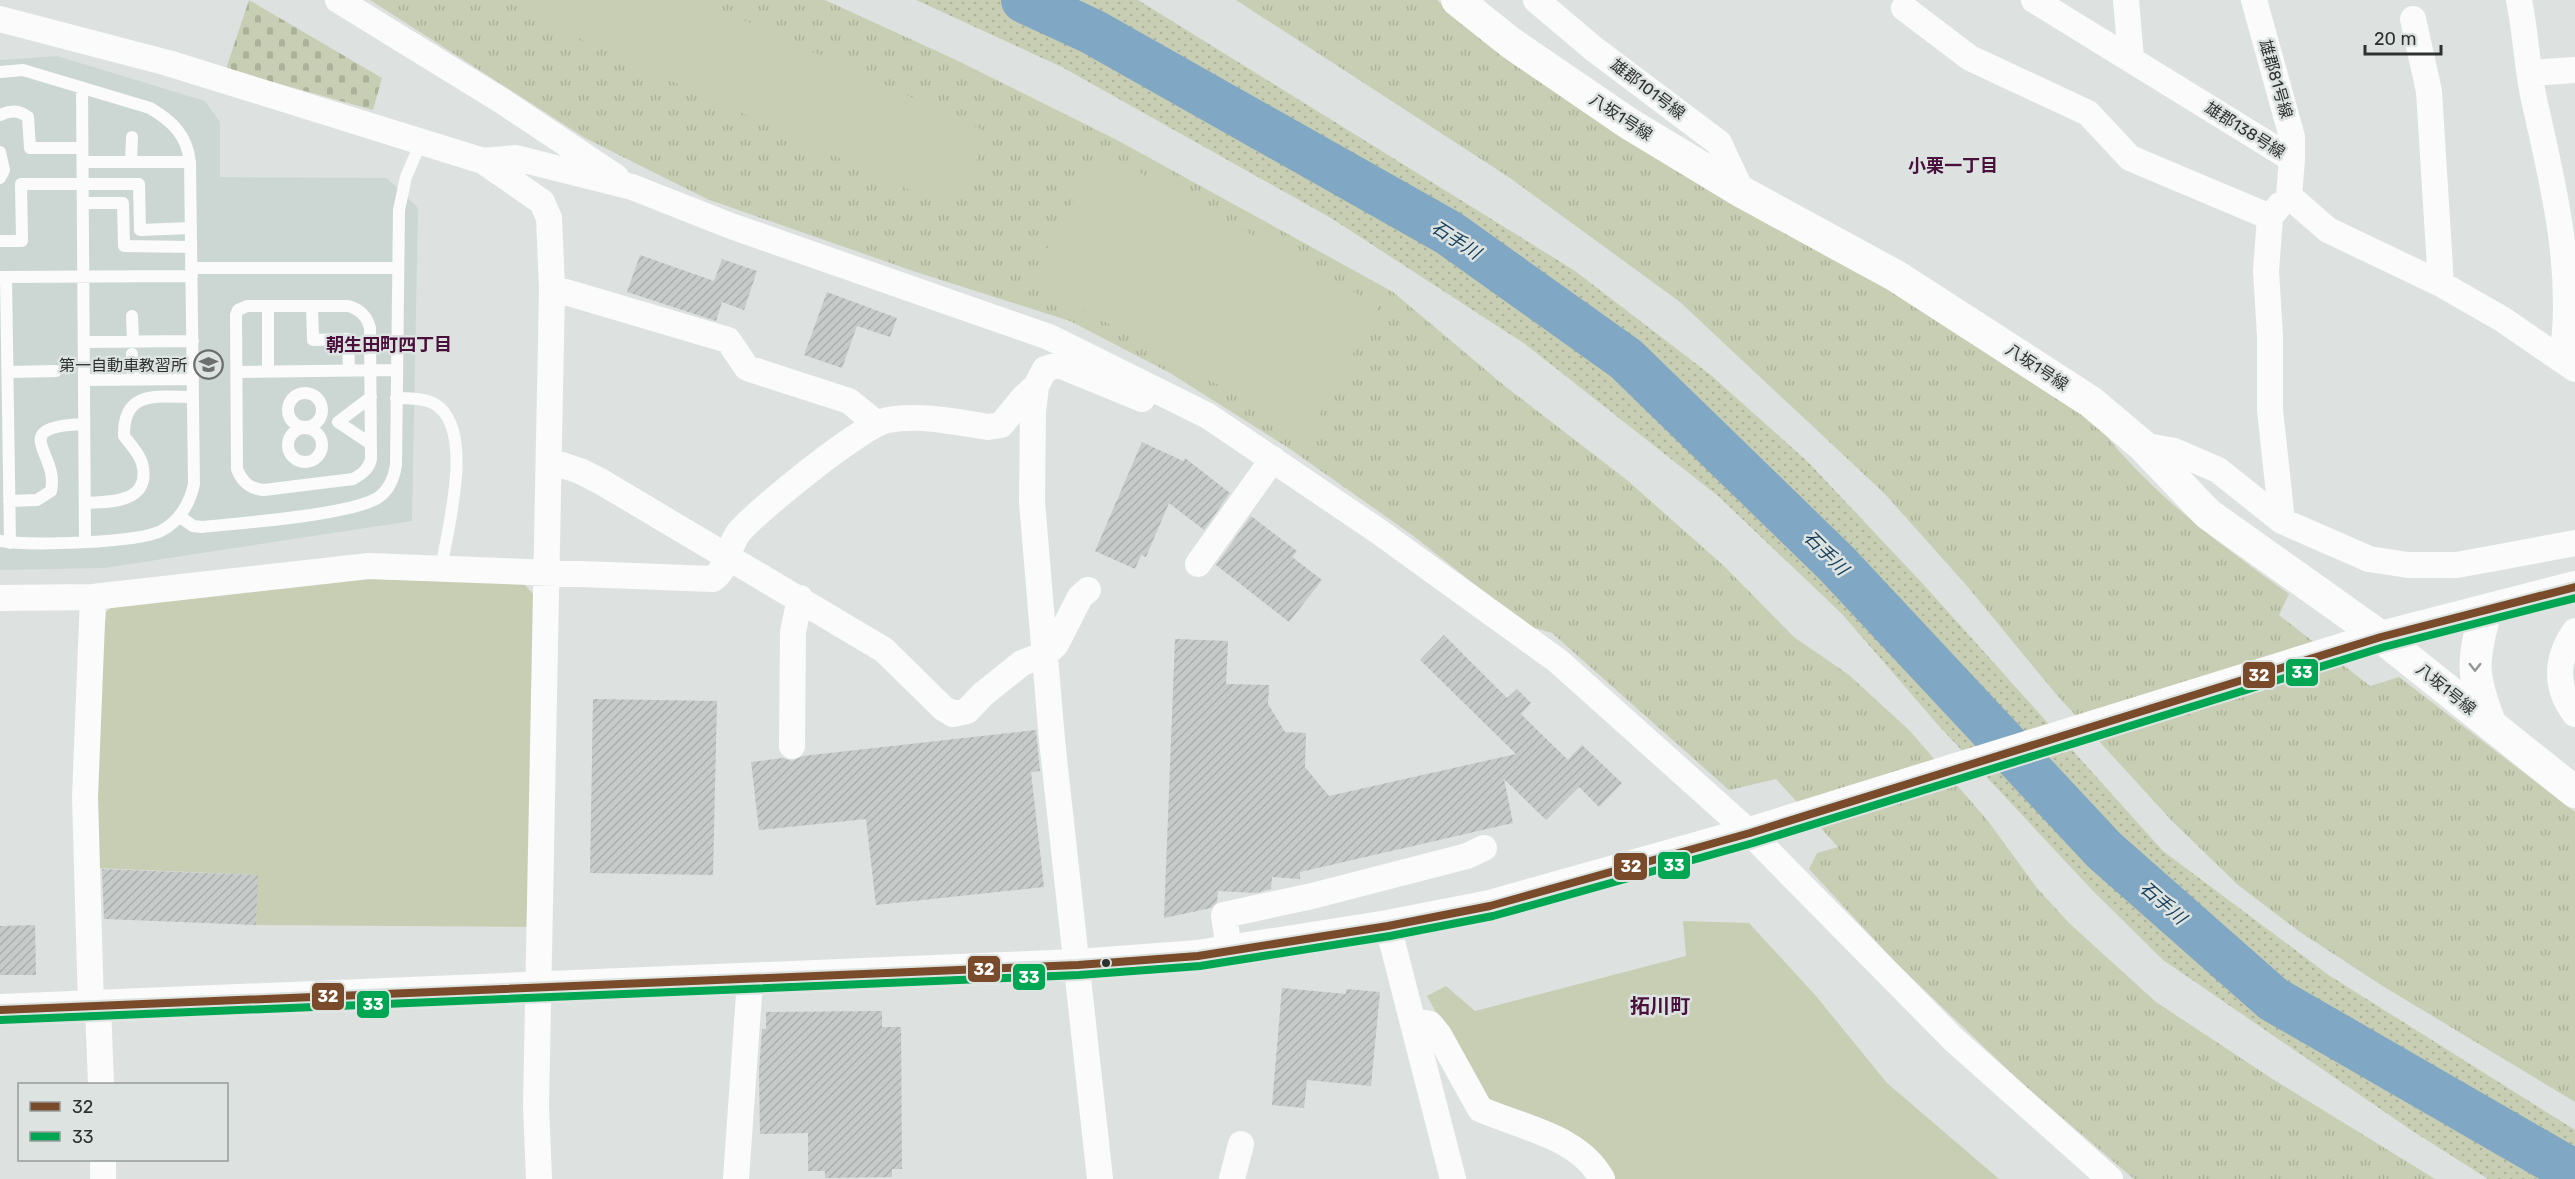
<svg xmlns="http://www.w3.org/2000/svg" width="2575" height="1179" viewBox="0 0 2575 1179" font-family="Rubik,'Noto Sans JP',sans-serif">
	<defs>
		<pattern id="grass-dots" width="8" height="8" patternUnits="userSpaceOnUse" patternTransform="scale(1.5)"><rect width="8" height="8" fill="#c8ceb3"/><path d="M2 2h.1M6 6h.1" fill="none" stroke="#acb19a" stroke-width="1.8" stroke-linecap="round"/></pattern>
		<pattern id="cemetery-stones" width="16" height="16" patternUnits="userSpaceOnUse" patternTransform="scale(1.5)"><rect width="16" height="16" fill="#c8ceb3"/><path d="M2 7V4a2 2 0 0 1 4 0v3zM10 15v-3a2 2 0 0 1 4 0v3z" fill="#acb19a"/></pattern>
		<pattern id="park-tufts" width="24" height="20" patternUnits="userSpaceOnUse" patternTransform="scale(1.5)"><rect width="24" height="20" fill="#c8ceb3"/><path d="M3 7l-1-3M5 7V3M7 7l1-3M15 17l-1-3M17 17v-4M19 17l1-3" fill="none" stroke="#acb19a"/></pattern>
		<pattern id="building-hatch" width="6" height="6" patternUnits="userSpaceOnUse" patternTransform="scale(1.5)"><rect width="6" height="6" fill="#c6cac9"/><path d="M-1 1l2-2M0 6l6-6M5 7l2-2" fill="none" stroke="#aaaead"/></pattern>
	</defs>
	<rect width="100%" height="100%" fill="#dde2e0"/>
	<path fill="#ccd7d3" d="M 57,56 L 205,101 L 220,122 L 220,177 L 387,178 L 418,208 L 412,521 L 104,568 L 0,570 L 0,60 Z"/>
	<path fill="url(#grass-dots)" d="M 916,0 L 1138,0 L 1575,271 L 1712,376 L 1808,462 L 1923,584 L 2163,851 L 2330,976 L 2575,1130 L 2575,1179 L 2488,1179 L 2411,1130 L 2163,960 L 2093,891 L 1939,726 L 1842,614 L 1718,496 L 1525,344 L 1331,218 L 1062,67 Z"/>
	<path fill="url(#cemetery-stones)" d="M 249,0 L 382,78 L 373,110 L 226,69 Z"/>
	<path fill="url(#park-tufts)" d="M 370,0 L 825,0 L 954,59 L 1117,140 L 1393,292 L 1506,387 L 1627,480 L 1725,567 L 1794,637 L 1849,675 L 1910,731 L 1988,821 L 2037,888 L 2069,923 L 2156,1002 L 2271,1078 L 2435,1179 L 2134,1179 L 2026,1087 L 1897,964 L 1809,869 L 1817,853 L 1838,847 L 1776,779 L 1729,790 L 1552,633 L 1528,626 L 1412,535 L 1290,449 L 1170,373 L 1070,321 L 913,271 L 707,199 L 585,138 Z
		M 1236,0 L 1437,0 L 1479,33 L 1815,245 L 2086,409 C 2140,486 2214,540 2289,594 L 2279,615 L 2370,686 L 2399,677 L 2575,812 L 2575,1102 L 2381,985 L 2300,932 L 2238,885 L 2172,821 L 2055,693 L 1967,586 L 1885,494 L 1680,302 L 1510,178 Z"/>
	<path fill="#c8ceb3" d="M 541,0 L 700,0 L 989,133 L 953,210 L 533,17 Z
		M 1101,151 L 1379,306 L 1308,435 L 1030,280 Z
		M 343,578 L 524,584 L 533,594 L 529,927 L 256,925 L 257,875 L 96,868 L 96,734 L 106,612 L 114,605 Z
		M 1683,921 L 1749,923 L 1816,996 L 1887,1083 L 1999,1179 L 1615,1179 L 1607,1165 L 1485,1101 L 1427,996 L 1446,986 L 1475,1011 L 1686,956 Z"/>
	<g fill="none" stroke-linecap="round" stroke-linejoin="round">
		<path stroke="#80a7c3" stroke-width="46" d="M 1024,0 L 1093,32 L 1449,233 L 1626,359 L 1837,564 L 2104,850 L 2273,999 L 2575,1173"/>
	</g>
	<path fill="url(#building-hatch)" d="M 640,255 L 714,281 L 722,259 L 757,271 L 744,310 L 722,302 L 716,321 L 627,292 Z
		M 827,292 L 897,318 L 890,337 L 857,326 L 842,368 L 804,355 Z
		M 1142,442 L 1183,461 L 1185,458 L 1230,493 L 1204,530 L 1169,503 L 1146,557 L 1141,555 L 1135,569 L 1095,551 Z
		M 1251,516 L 1297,551 L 1292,557 L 1322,580 L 1289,622 L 1216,565 Z
		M 1444,635 L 1507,698 L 1517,689 L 1531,703 L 1521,714 L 1568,760 L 1582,745 L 1622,783 L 1599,807 L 1579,787 L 1546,820 L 1504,779 L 1513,823 L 1300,872 L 1300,879 L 1272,877 L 1271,889 L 1256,893 L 1218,891 L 1217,902 L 1211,908 L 1164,918 L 1175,639 L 1228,641 L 1226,684 L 1269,685 L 1268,704 L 1285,732 L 1306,733 L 1305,767 L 1329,796 L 1516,754 L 1420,660 Z
		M 593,699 L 717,701 L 713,875 L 590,873 Z
		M 1036,730 L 1040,771 L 1031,772 L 1044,887 L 876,905 L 866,819 L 759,830 L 751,762 L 783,758 L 792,761 L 803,756 Z
		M 102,869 L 258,875 L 256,925 L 104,919 Z
		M 35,925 L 36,975 L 0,975 L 0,926 Z
		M 1282,988 L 1346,994 L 1346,989 L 1380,992 L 1371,1086 L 1307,1080 L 1304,1108 L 1272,1105 Z
		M 882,1011 L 882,1027 L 901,1027 L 902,1169 L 892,1169 L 892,1177 L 825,1178 L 825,1171 L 808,1171 L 808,1133 L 760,1134 L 759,1071 L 762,1029 L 766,1029 L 766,1012 Z"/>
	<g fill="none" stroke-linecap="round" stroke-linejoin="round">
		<path stroke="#fafbfa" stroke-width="12" d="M 0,72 L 23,70 L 150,108 C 172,121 187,135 190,162 L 194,484 C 190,503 179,522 161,531 C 138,543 27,546 0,541
			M 82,88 L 85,541
			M 0,115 C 11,110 18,110 28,117 L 30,148 L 82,148
			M 0,152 L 4,170 L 0,178
			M 83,162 L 190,162
			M 131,162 L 132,137
			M 83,203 L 123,203 L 124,246 L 191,247
			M 0,241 L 22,241 L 21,184 L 139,184 L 140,230 L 191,228
			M 191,268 L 397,268
			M 1,277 L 192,276
			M 6,277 L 10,543
			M 247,306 L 348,306 C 360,309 367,316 370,328 L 371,459 C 369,469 362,474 353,479 L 264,490 C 250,489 242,482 237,469 L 236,315 L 238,310 Z
			M 268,306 L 268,371
			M 312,306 L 313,340 L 348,339 L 349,371
			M 132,316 L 133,341
			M 84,342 L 193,341
			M 132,354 L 133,379
			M 8,372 L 56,371
			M 237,372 L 396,370
			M 84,380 L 193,379
			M288 410a17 17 0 1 1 34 0a17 17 0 1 1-34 0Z
			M 396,398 C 408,398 422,398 433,403 C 477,426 447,530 441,569
			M288 445a17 17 0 1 1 34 0a17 17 0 1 1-34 0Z
			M 371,444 L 338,422 L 371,397
			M 9,501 L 37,500 L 51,491 C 60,453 5,427 84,424
			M 85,503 C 110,502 152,503 142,463 C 139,453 130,444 124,436 C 123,389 158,397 193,397
			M 179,516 L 193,526 L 202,527 C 239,523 353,515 379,497 C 390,489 394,478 396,465 L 399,210 L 406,177 L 421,142"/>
		<path stroke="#fafbfa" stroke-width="26" d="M 338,0 L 502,101 L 616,177
			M 1536,0 L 1594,49 L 1719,143 L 1742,192
			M 2034,0 L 2292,159 L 2289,196 L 2328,230 L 2441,284 L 2502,319 L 2575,369
			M 2126,0 L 2131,58
			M 2254,0 L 2292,137 L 2292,159
			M 2519,0 C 2526,34 2527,70 2535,104 C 2554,188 2575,273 2562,359
			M 1904,8 L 1970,58 L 2088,113 L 2130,158 L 2270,217
			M 0,19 L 168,63 L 483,161 L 542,202 L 549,218 L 552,288 L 536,1106 L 539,1179
			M 2413,19 L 2429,91 L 2441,284
			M 2531,73 L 2575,70
			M 483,161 L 516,158 L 632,187 L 731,226 L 1049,337 L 1208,416 L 1378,531 L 1558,661 L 1750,833 L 1953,1039 L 2110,1179
			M 2280,205 L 2270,217 L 2266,271 L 2270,336 L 2270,410 L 2282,521
			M 552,288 L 728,340 L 747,368 L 849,401 L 876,423
			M 2142,445 L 2174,451 L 2218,470 L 2282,521 L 2369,559 L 2408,565 L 2457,565 L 2575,543
			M 550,461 L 580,471 L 600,481 L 884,650 L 943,708 L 953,714 L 967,711 L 982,695 L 1022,663 L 1046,654 L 1056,644 L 1080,597 L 1088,590
			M 1198,564 L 1273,459
			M 0,598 L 93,597 L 369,566 L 713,579 C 728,569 728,546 739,532 C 758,510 863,424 888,420 C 920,414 957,422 988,427 L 1001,425 L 1024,397 L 1036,386
			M 2575,631 C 2556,658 2554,687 2575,714
			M 792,746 L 793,632 L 800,598
			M 1388,926 L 1453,1179
			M 1229,951 L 1224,915 L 1312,896 L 1467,856 L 1484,848
			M 91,1006 L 85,797 L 93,597
			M 98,1006 L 101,1084
			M 1412,1020 L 1430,1024 L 1439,1035 L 1480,1109 C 1522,1128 1579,1136 1602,1179
			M 103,1160 L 103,1179
			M 736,1179 L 750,980
			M 1100,1179 L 1052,740 L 1032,502 L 1033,412 L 1036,386 L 1045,369 L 1059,365 L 1142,399
			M 1232,1179 L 1241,1144"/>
		<path stroke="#fafbfa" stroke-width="32" d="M 1457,0 L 1511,43 L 1628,123 L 1742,192 L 1896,276 L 2091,402 L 2142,445 L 2208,514 L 2381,637 L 2575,792
			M 2486,610 C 2472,661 2471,674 2490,723
			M 0,1010 L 1078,965 L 1198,956 L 1388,926 L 1490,906 L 1750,833 L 2381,637 L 2575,587"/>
		<defs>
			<path id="bus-1" d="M 0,1010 L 1078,965 L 1198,956 L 1388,926 L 1490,906 L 1750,833 L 2381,637 L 2575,587"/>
			<path id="bus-2" d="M 0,1020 L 1079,975 L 1200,966 L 1390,936 L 1493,916 L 1753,843 L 2384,647 L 2575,598"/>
		</defs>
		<use href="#bus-1" stroke="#dce3e1" stroke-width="12"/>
		<use href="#bus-2" stroke="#dce3e1" stroke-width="12"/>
		<use href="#bus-1" stroke="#7a4b2a" stroke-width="8"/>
		<use href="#bus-2" stroke="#00a651" stroke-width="8"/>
	</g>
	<defs><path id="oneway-chevron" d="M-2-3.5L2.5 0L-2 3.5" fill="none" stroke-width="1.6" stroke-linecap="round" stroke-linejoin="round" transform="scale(1.5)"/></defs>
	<use stroke="#949696" href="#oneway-chevron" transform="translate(2475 667) rotate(90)"/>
	<defs>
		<symbol id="school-ring" viewBox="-11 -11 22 22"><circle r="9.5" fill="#dce3e1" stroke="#6c6f6e" stroke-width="1.5"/><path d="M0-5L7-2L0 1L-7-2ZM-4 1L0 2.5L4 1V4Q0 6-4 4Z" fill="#6c6f6e"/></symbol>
	</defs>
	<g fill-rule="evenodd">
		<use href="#school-ring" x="192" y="348" width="33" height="33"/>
	</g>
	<circle fill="#2f3131" stroke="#dce3e1" stroke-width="2" cx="1106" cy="963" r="5"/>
	<g text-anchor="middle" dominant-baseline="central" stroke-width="5" stroke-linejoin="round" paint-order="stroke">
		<g font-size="16" fill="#2f3131" stroke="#dce3e1">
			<text transform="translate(2276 79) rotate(74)">雄郡81号線</text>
			<text transform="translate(1648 89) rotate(37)">雄郡101号線</text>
			<text transform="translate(1621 117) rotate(33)">八坂1号線</text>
			<text transform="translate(2245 130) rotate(32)">雄郡138号線</text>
			<text transform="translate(2037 367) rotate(33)">八坂1号線</text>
			<text transform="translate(2446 689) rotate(39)">八坂1号線</text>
		</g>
		<g font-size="16" fill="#2f3131" stroke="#dce3e1" text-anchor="end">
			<text x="187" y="365">第一自動車教習所</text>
		</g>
		<g font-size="18" font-weight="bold" fill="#48103b" stroke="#dce3e1">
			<text x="1953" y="166">小栗一丁目</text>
			<text x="389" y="345">朝生田町四丁目</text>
		</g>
		<g font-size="18" font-style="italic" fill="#133d5a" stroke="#dce3e1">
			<text transform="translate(1456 240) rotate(33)">石手川</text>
			<text transform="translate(1826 553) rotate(45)">石手川</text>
			<text transform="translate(2163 903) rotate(41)">石手川</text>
		</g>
		<g font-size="20" font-weight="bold" fill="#48103b" stroke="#dce3e1">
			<text x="1660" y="1006">拓川町</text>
		</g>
	</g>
	<g stroke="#dce3e1" stroke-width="2">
		<rect x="2285" y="658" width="34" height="29" rx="6" fill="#00a651"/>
		<rect x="2242" y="661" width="34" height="28" rx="6" fill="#7a4b2a"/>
		<rect x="1657" y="851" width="34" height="29" rx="6" fill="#00a651"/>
		<rect x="1613" y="852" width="35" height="29" rx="6" fill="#7a4b2a"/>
		<rect x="967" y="955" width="34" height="28" rx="6" fill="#7a4b2a"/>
		<rect x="1012" y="963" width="34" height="28" rx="6" fill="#00a651"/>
		<rect x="311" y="982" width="34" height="29" rx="6" fill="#7a4b2a"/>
		<rect x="356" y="990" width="34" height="29" rx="6" fill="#00a651"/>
	</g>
	<g font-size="16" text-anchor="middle" font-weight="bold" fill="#fff">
		<text x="2302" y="678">33</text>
		<text x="2259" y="681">32</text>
		<text x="1674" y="871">33</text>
		<text x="1631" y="872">32</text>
		<text x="984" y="975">32</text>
		<text x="1029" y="983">33</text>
		<text x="328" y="1002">32</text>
		<text x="373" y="1010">33</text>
	</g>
	<rect x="18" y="1083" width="210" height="78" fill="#dce3e1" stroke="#979c9b" stroke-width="1.5"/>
	<rect x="30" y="1102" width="30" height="9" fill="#7a4b2a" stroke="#979c9b" stroke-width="1.5"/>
	<text x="72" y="1113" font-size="18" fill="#2f3131">32</text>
	<rect x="30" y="1132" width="30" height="9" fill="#00a651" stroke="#979c9b" stroke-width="1.5"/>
	<text x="72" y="1143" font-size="18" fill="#2f3131">33</text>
	<path d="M2365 45v9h76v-9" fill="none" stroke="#2f3131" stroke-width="3"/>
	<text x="2374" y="45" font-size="18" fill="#2f3131" stroke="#dce3e1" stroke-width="4.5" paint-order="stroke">20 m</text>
</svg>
